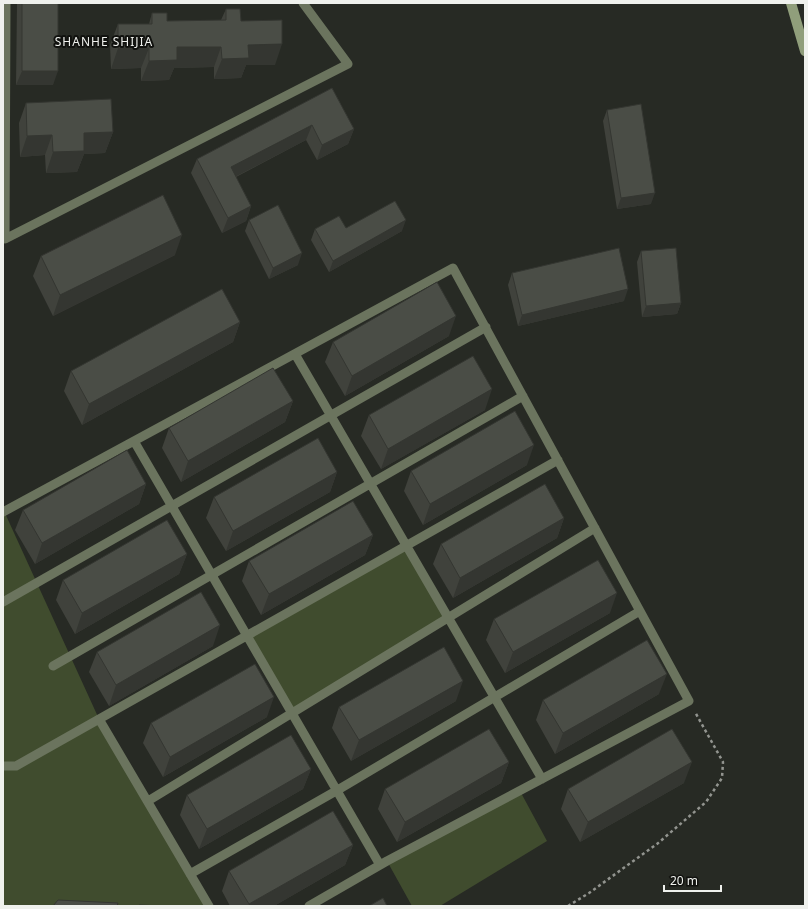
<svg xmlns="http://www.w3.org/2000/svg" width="808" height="909" viewBox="0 0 808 909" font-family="'Noto Sans',sans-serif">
	<rect width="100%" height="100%" fill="#272a24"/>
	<path fill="#404c2e" d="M 4,511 L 99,719 L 209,906 L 3,906 L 3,512 Z
		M 406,545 L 448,618 L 292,714 L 247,635 Z
		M 520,791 L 547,841 L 440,906 L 412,906 L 387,861 Z"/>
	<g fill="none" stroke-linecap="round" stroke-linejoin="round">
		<path stroke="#92948f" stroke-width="2.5" stroke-dasharray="3 3" stroke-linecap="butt" d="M 568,906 L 589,893 L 657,844 L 706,802 L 722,778 L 723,762 L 695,712"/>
		<path stroke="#6b745e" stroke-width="9" d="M 6,3 L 5,239 L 348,64 L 303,3
			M 295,354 L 542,779
			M 134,441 L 380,865
			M 3,512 L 453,268 L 689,701 L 387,861 L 309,906
			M 3,602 L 486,327
			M 53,666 L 523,396
			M 99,719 L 209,906
			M 3,766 L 16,766 L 558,460
			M 148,801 L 595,528
			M 190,874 L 336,791 L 640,611"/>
		<path stroke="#909e7b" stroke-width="10" d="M 791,3 L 805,51"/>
	</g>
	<path fill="#40423c" d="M 17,3 L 58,3 L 53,85 L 16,85 Z
		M 226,9 L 241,21 L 275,65 L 246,65 L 241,78 L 214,79 L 214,67 L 174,68 L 169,80 L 141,81 L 141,68 L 111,69 L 110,45 L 118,24 L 149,24 L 152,13 L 167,21 L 221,20 Z
		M 332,88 L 354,129 L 348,144 L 317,160 L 306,140 L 236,177 L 251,206 L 246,221 L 222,233 L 191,173 L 197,159 Z
		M 26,103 L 113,132 L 105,153 L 84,154 L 77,172 L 46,173 L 45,155 L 20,157 L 19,123 Z
		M 607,110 L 651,204 L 617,209 L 603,121 Z
		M 249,220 L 298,265 L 269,279 L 245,231 Z
		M 315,229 L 402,231 L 329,272 L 311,240 Z
		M 641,251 L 681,303 L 677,314 L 642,317 L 637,262 Z
		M 175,255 L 53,316 L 33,276 L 41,256 Z
		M 512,273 L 624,301 L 518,326 L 508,285 Z
		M 240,322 L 233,342 L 82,425 L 64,391 L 71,371 Z
		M 449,336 L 345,396 L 325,362 L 333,342 Z
		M 293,401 L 285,422 L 181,482 L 162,448 L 169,428 Z
		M 485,410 L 381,469 L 361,436 L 369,415 Z
		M 527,465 L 423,525 L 404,491 L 411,471 Z
		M 337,472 L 330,492 L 226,551 L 206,518 L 214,497 Z
		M 146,484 L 139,504 L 35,564 L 15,530 L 23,510 Z
		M 564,518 L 557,538 L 453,598 L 433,564 L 441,544 Z
		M 373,535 L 365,555 L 261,615 L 242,581 L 249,561 Z
		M 187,554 L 179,574 L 75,634 L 56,600 L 63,580 Z
		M 610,613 L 505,673 L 486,640 L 494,619 Z
		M 213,646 L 109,706 L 89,672 L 97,652 Z
		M 659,694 L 555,754 L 536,720 L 543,700 Z
		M 456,701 L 351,761 L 332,728 L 339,707 Z
		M 267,717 L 163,777 L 143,743 L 151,723 Z
		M 509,762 L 501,783 L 397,842 L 378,809 L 385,789 Z
		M 311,769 L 303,789 L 199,849 L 180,815 L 187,795 Z
		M 684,783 L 580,842 L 561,809 L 568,789 Z
		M 353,845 L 345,865 L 274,906 L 230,906 L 222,891 L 229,871 Z"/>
	<path fill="#343631" d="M 282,44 L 275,65 L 246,65 L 241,78 L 214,79 L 222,59 L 248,45 Z
		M 177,47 L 221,47 L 214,67 L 174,68 L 169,80 L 141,81 L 149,61 Z
		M 118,48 L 149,48 L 141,68 L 111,69 Z
		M 22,71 L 58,71 L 53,85 L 16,85 Z
		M 312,125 L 306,140 L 225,182 L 231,167 Z
		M 354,129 L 348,144 L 317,160 L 322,145 Z
		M 113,132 L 105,153 L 84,154 L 77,172 L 46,173 L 53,152 L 84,133 Z
		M 52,135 L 45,155 L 20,157 L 27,136 Z
		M 655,193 L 651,204 L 617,209 L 621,198 Z
		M 251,206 L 246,221 L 222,233 L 228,218 Z
		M 406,220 L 402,231 L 329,272 L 333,261 Z
		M 182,235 L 175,255 L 53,316 L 60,295 Z
		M 302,253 L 298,265 L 269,279 L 273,268 Z
		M 628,289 L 624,301 L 518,326 L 522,315 Z
		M 681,303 L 677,314 L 642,317 L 646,306 Z
		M 456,316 L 449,336 L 345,396 L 352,376 Z
		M 240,322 L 233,342 L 82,425 L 89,404 Z
		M 492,389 L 485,410 L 381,469 L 388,449 Z
		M 293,401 L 285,422 L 181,482 L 188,461 Z
		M 534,445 L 527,465 L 423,525 L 430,504 Z
		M 337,472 L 330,492 L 226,551 L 233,531 Z
		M 146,484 L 139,504 L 35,564 L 42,543 Z
		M 564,518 L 557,538 L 453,598 L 460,578 Z
		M 373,535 L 365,555 L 261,615 L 269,594 Z
		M 187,554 L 179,574 L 75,634 L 82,613 Z
		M 617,593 L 610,613 L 505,673 L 513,652 Z
		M 220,625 L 213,646 L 109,706 L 116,685 Z
		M 667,674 L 659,694 L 555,754 L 563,733 Z
		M 463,681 L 456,701 L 351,761 L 359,740 Z
		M 274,697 L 267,717 L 163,777 L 170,757 Z
		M 509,762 L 501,783 L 397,842 L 405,822 Z
		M 692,762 L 684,783 L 580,842 L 588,822 Z
		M 311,769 L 303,789 L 199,849 L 207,829 Z
		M 353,845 L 345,865 L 274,906 L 248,906 L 249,904 Z"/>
	<path fill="#4a4d46" stroke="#343631" d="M 22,3 L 58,3 L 58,71 L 22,71 Z
		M 226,9 L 240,9 L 241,21 L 282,20 L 282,44 L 248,45 L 249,58 L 222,59 L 221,47 L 177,47 L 177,60 L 149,61 L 149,48 L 118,48 L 118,24 L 152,24 L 152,13 L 167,13 L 167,21 L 226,20 Z
		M 332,88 L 354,129 L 322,145 L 312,125 L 231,167 L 251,206 L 228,218 L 197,159 Z
		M 111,99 L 113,132 L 84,133 L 84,151 L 53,152 L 52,135 L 27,136 L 26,103 Z
		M 641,104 L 655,193 L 621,198 L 607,110 Z
		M 163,195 L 182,235 L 60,295 L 41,256 Z
		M 395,201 L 406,220 L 333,261 L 315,229 L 339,216 L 346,228 Z
		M 278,205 L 302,253 L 273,268 L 249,220 Z
		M 619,248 L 628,289 L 522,315 L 512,273 Z
		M 676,248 L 681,303 L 646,306 L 641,251 Z
		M 437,282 L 456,316 L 352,376 L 333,342 Z
		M 222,289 L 240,322 L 89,404 L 71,371 Z
		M 473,356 L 492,389 L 388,449 L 369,415 Z
		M 273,368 L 293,401 L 188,461 L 169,428 Z
		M 515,411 L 534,445 L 430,504 L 411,471 Z
		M 318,438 L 337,472 L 233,531 L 214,497 Z
		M 127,450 L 146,484 L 42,543 L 23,510 Z
		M 545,484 L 564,518 L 460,578 L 441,544 Z
		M 353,501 L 373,535 L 269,594 L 249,561 Z
		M 167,520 L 187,554 L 82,613 L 63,580 Z
		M 598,560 L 617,593 L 513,652 L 494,619 Z
		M 201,592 L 220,625 L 116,685 L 97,652 Z
		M 647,640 L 667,674 L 563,733 L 543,700 Z
		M 444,647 L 463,681 L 359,740 L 339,707 Z
		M 255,664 L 274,697 L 170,757 L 151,723 Z
		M 489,729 L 509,762 L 405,822 L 385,789 Z
		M 672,729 L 692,762 L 588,822 L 568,789 Z
		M 291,735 L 311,769 L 207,829 L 187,795 Z
		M 333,811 L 353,845 L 249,904 L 229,871 Z
		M 383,898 L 387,906 L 369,906 Z
		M 58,900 L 118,903 L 117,906 L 53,906 Z
		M 139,905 L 162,906 L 139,906 Z"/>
	<g text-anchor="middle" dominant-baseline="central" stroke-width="4" stroke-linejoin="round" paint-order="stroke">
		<g font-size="12" letter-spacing="1" fill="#eff1ed" stroke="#11120f">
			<text x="104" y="41">SHANHE SHIJIA</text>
		</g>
	</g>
	<rect width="808" height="909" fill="none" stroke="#eff1ed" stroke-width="8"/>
	<path d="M664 885v6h57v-6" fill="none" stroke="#eff1ed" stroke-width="2"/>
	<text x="670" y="885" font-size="12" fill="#eff1ed" stroke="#11120f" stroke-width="3" paint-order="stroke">20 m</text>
</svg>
